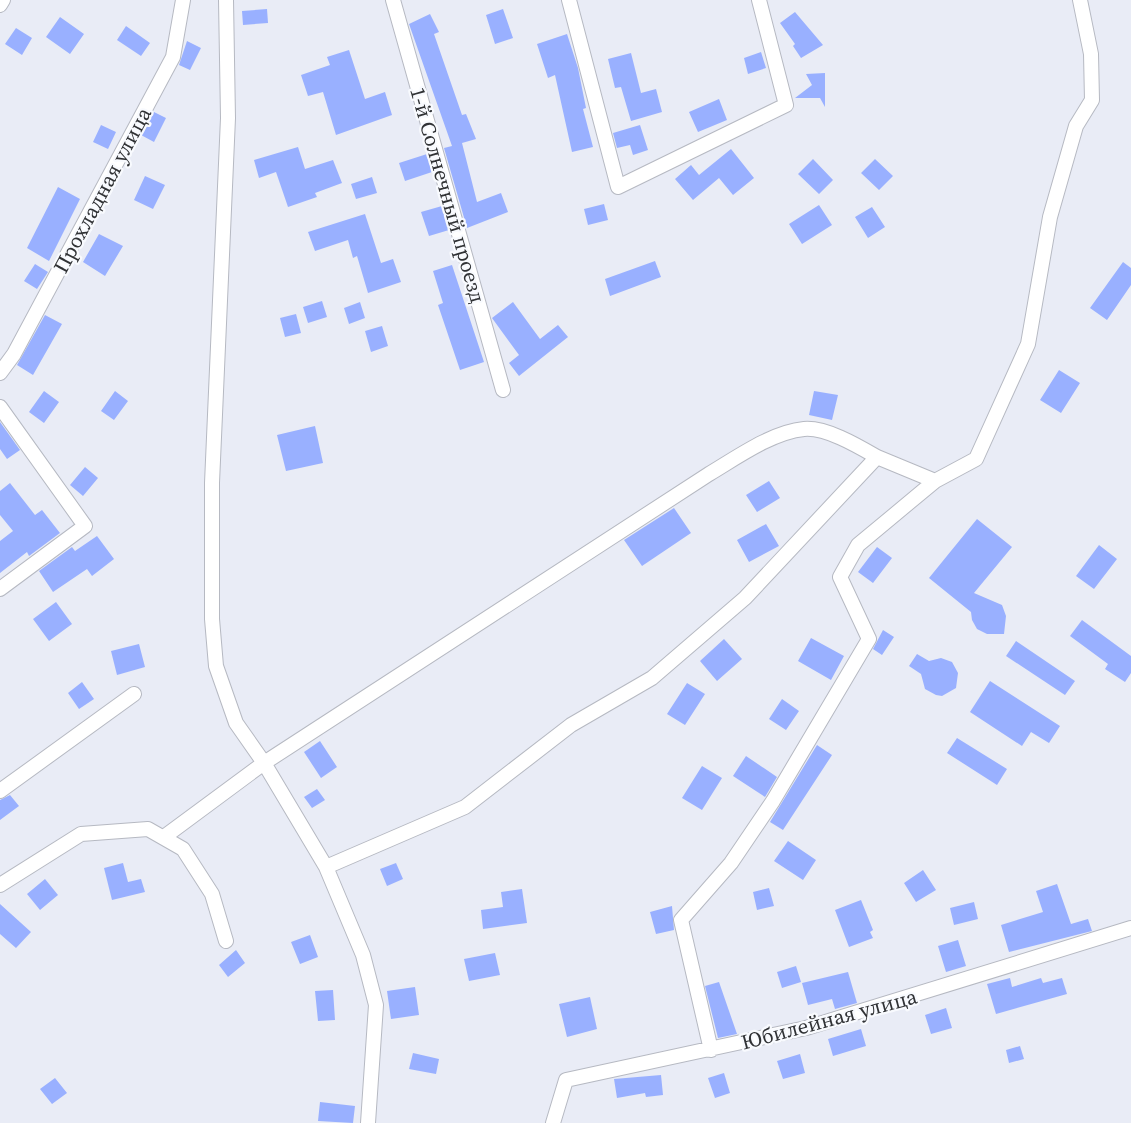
<svg xmlns="http://www.w3.org/2000/svg" width="1131" height="1123" viewBox="0 0 1131 1123" font-family="'Source Serif 4',serif">
	<rect width="100%" height="100%" fill="#e9ecf6"/>
	<path fill="#99b0ff" d="M 267,9 L 268,23 L 243,25 L 242,11 Z
		M 503,9 L 513,38 L 495,44 L 486,15 Z
		M 795,12 L 823,45 L 801,58 L 793,46 L 795,44 L 780,23 Z
		M 430,14 L 439,32 L 434,34 L 462,115 L 466,114 L 476,139 L 462,143 L 477,202 L 501,193 L 508,212 L 467,228 L 444,148 L 452,146 L 409,24 Z
		M 60,17 L 84,34 L 70,54 L 46,37 Z
		M 126,26 L 150,43 L 141,56 L 117,40 Z
		M 16,28 L 32,38 L 22,55 L 5,44 Z
		M 567,34 L 578,68 L 586,108 L 583,109 L 593,147 L 572,152 L 555,75 L 548,78 L 537,44 Z
		M 187,41 L 201,48 L 190,70 L 179,65 Z
		M 349,50 L 365,99 L 385,92 L 392,115 L 336,135 L 323,92 L 308,96 L 301,75 L 330,65 L 327,57 Z
		M 761,52 L 766,68 L 748,74 L 744,58 Z
		M 631,53 L 641,93 L 656,89 L 662,112 L 631,121 L 621,87 L 615,88 L 608,59 Z
		M 825,73 L 825,107 L 820,98 L 795,98 L 812,85 L 806,74 Z
		M 719,99 L 727,120 L 698,132 L 689,112 Z
		M 154,112 L 166,118 L 154,142 L 141,135 Z
		M 101,125 L 116,132 L 108,149 L 93,142 Z
		M 640,125 L 648,150 L 633,155 L 630,145 L 617,148 L 613,133 Z
		M 298,147 L 305,169 L 333,160 L 342,183 L 315,193 L 317,197 L 288,207 L 276,172 L 259,178 L 254,160 Z
		M 731,149 L 754,178 L 733,195 L 719,178 L 693,200 L 675,179 L 691,165 L 699,175 Z
		M 427,154 L 432,172 L 405,181 L 399,163 Z
		M 813,159 L 833,180 L 819,194 L 798,174 Z
		M 875,159 L 893,176 L 879,190 L 861,173 Z
		M 145,176 L 165,185 L 153,209 L 134,200 Z
		M 372,177 L 377,193 L 356,199 L 351,184 Z
		M 58,187 L 80,199 L 49,261 L 27,248 Z
		M 604,204 L 608,220 L 588,225 L 584,209 Z
		M 819,205 L 832,225 L 802,244 L 789,224 Z
		M 442,206 L 449,230 L 429,236 L 421,212 Z
		M 872,207 L 885,227 L 868,238 L 855,217 Z
		M 365,214 L 381,263 L 393,259 L 401,282 L 368,293 L 357,256 L 353,258 L 348,240 L 315,251 L 308,232 Z
		M 99,234 L 123,246 L 105,276 L 83,262 Z
		M 655,261 L 661,277 L 610,296 L 605,279 Z
		M 1123,262 L 1131,268 L 1131,285 L 1107,320 L 1090,308 Z
		M 35,264 L 48,272 L 37,289 L 24,281 Z
		M 452,265 L 484,362 L 460,370 L 438,305 L 443,303 L 433,271 Z
		M 322,301 L 327,317 L 308,323 L 303,307 Z
		M 360,302 L 365,318 L 349,324 L 344,308 Z
		M 513,302 L 540,339 L 558,325 L 568,337 L 519,376 L 509,363 L 519,355 L 492,318 Z
		M 296,314 L 301,333 L 285,337 L 280,318 Z
		M 45,315 L 62,324 L 33,375 L 17,365 Z
		M 382,326 L 388,346 L 371,352 L 365,331 Z
		M 1059,370 L 1080,383 L 1061,413 L 1040,400 Z
		M 44,391 L 59,402 L 44,423 L 29,412 Z
		M 115,391 L 128,401 L 114,420 L 101,411 Z
		M 814,391 L 838,395 L 832,420 L 809,415 Z
		M 0,422 L 20,450 L 7,459 L 0,449 Z
		M 315,426 L 323,463 L 286,471 L 277,435 Z
		M 85,467 L 98,478 L 83,496 L 70,485 Z
		M 769,481 L 780,498 L 757,512 L 746,495 Z
		M 10,483 L 35,515 L 42,510 L 60,533 L 29,556 L 27,552 L 0,573 L 0,541 L 13,531 L 0,515 L 0,491 Z
		M 674,508 L 691,533 L 642,566 L 624,540 Z
		M 977,519 L 1012,547 L 974,593 L 1002,605 L 1006,616 L 1004,634 L 987,634 L 977,629 L 972,620 L 971,612 L 929,578 Z
		M 766,524 L 779,546 L 749,562 L 737,540 Z
		M 97,536 L 114,559 L 92,576 L 87,569 L 53,592 L 39,571 L 72,547 L 75,551 Z
		M 1099,545 L 1117,559 L 1094,589 L 1076,576 Z
		M 877,547 L 892,558 L 873,583 L 858,572 Z
		M 56,602 L 72,624 L 49,641 L 33,619 Z
		M 1082,620 L 1131,656 L 1131,673 L 1125,682 L 1105,669 L 1108,664 L 1070,636 Z
		M 883,630 L 894,637 L 882,655 L 873,649 Z
		M 811,638 L 844,656 L 831,680 L 798,661 Z
		M 724,639 L 742,659 L 717,681 L 700,661 Z
		M 1016,641 L 1075,681 L 1065,695 L 1006,656 Z
		M 139,644 L 145,667 L 117,675 L 111,651 Z
		M 917,654 L 929,661 L 941,658 L 952,662 L 958,673 L 956,688 L 942,696 L 936,695 L 925,689 L 921,674 L 909,666 Z
		M 990,681 L 1060,726 L 1049,743 L 1031,732 L 1022,746 L 970,712 Z
		M 82,682 L 94,699 L 79,709 L 68,693 Z
		M 687,683 L 705,694 L 685,725 L 667,714 Z
		M 782,699 L 799,711 L 786,730 L 769,719 Z
		M 957,738 L 1007,769 L 997,785 L 947,753 Z
		M 320,741 L 337,767 L 321,778 L 304,752 Z
		M 817,745 L 832,755 L 783,830 L 770,822 Z
		M 746,756 L 777,777 L 765,797 L 733,776 Z
		M 702,766 L 722,778 L 702,810 L 682,798 Z
		M 317,789 L 325,800 L 312,808 L 304,797 Z
		M 10,795 L 19,806 L 0,820 L 0,800 Z
		M 788,841 L 816,860 L 803,880 L 774,861 Z
		M 123,863 L 128,882 L 141,879 L 145,892 L 112,900 L 104,868 Z
		M 396,863 L 403,879 L 387,886 L 380,869 Z
		M 923,870 L 936,890 L 916,902 L 904,883 Z
		M 45,879 L 58,895 L 40,910 L 27,894 Z
		M 1057,884 L 1071,924 L 1088,919 L 1092,931 L 1009,952 L 1001,925 L 1043,912 L 1036,891 Z
		M 769,888 L 774,906 L 757,910 L 753,892 Z
		M 522,889 L 527,923 L 483,929 L 481,910 L 503,907 L 501,892 Z
		M 861,900 L 873,930 L 870,932 L 873,938 L 849,947 L 835,910 Z
		M 974,902 L 978,919 L 954,925 L 950,908 Z
		M 0,904 L 31,932 L 16,948 L 0,934 Z
		M 672,906 L 674,930 L 656,934 L 650,912 Z
		M 310,935 L 318,957 L 300,964 L 291,942 Z
		M 958,940 L 966,966 L 946,972 L 938,946 Z
		M 236,950 L 245,963 L 228,977 L 219,965 Z
		M 495,953 L 500,975 L 469,981 L 464,959 Z
		M 796,966 L 801,982 L 782,988 L 777,972 Z
		M 848,972 L 857,1003 L 835,1009 L 832,999 L 808,1005 L 802,983 Z
		M 1010,978 L 1012,987 L 1041,978 L 1043,983 L 1062,978 L 1067,994 L 996,1014 L 987,984 Z
		M 719,982 L 737,1034 L 718,1038 L 705,986 Z
		M 415,987 L 419,1015 L 391,1019 L 387,991 Z
		M 333,990 L 335,1020 L 318,1021 L 315,991 Z
		M 590,997 L 597,1029 L 567,1037 L 559,1004 Z
		M 946,1008 L 952,1028 L 931,1034 L 925,1015 Z
		M 861,1029 L 866,1046 L 833,1056 L 828,1039 Z
		M 1020,1046 L 1024,1059 L 1009,1063 L 1006,1050 Z
		M 413,1053 L 439,1059 L 436,1074 L 409,1069 Z
		M 800,1054 L 805,1073 L 783,1079 L 777,1061 Z
		M 724,1073 L 730,1093 L 715,1098 L 708,1078 Z
		M 661,1075 L 663,1095 L 646,1097 L 645,1093 L 617,1098 L 614,1079 Z
		M 55,1078 L 67,1093 L 52,1104 L 40,1089 Z
		M 320,1102 L 355,1106 L 353,1123 L 318,1121 Z"/>
	<g fill="none" stroke-linecap="round" stroke-linejoin="round">
		<defs>
			<path id="street" d="M 226,0 L 228,118 L 212,483 L 212,619 L 216,666 L 236,723 L 264,763 L 326,867 L 363,955 L 376,1005 L 368,1123
				M 393,0 L 503,390
				M 569,0 L 618,187 L 786,105 L 759,0
				M 0,5 L 3,0
				M 0,373 L 14,354 L 173,57 L 183,0
				M 0,407 L 85,526 L 0,589
				M 0,791 L 134,694
				M 164,837 L 264,763 L 709,474 C 736,458 772,432 804,429 C 826,427 858,446 877,457
				M 326,867 L 465,807 L 571,725 L 652,678 L 745,598 L 877,457 L 935,481
				M 0,885 L 81,834 L 148,829 L 183,849 L 212,894 L 226,941
				M 711,1050 L 681,920 L 731,863 L 773,801 L 869,639 L 840,577 L 858,545 L 935,481 L 976,459 L 1028,344 L 1050,217 L 1076,126 L 1092,100 L 1091,54 L 1080,0
				M 553,1123 L 566,1080 L 806,1028 L 1131,928"/>
		</defs>
		<use href="#street" stroke="#b6b9c2" stroke-width="16"/>
		<use href="#street" stroke="#fff" stroke-width="14"/>
	</g>
	<g text-anchor="middle" dominant-baseline="central" stroke-width="4.5" stroke-linejoin="round" paint-order="stroke">
		<g font-size="21" fill="#303235" stroke="#f8fafe">
			<text transform="translate(102 190) rotate(-62)">Прохладная улица</text>
			<text transform="translate(448 195) rotate(74)">1-й Солнечный проезд</text>
			<text transform="translate(829 1019) rotate(-15)">Юбилейная улица</text>
		</g>
	</g>
</svg>
